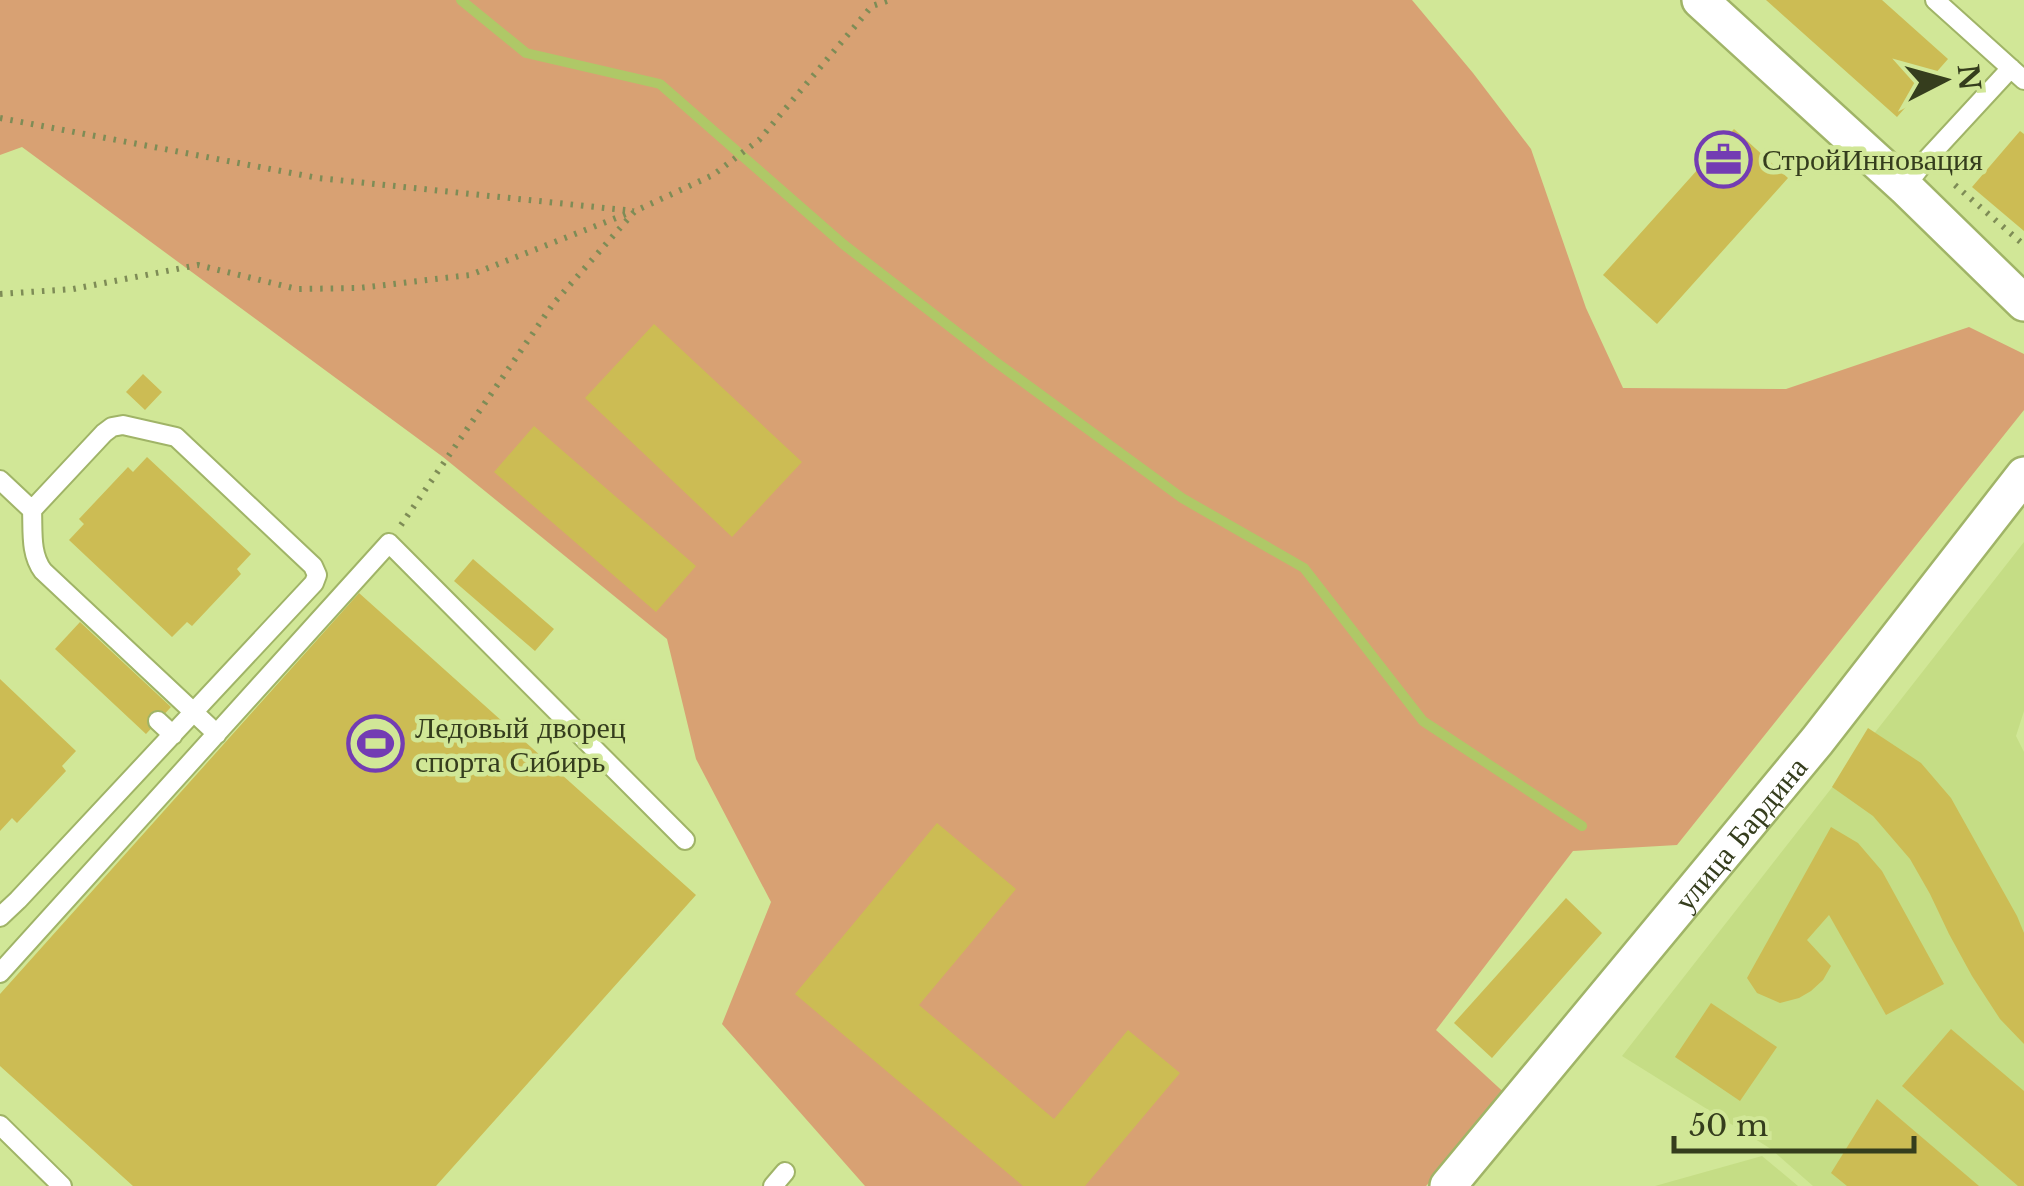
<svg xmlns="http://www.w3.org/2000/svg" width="2024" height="1186" viewBox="0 0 2024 1186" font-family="'Libre Baskerville',serif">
	<rect width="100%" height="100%" fill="#d1e797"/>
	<path fill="#c5dd85" d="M 2024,542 L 2024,711 L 2016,736 L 2024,752 L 2024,1186 L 1813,1186 L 1771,1149 L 1622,1056 Z
		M 1762,1156 L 1798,1186 L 1655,1186 Z"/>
	<path fill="#d8a173" d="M 0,0 L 1412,0 L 1473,73 L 1531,149 L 1586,308 L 1623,388 L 1786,389 L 1969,327 L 2024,354 L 2024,410 L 1677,845 L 1573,851 L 1436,1030 L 1510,1098 L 1426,1186 L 865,1186 L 722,1024 L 771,902 L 696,759 L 667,639 L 443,457 L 22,147 L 0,155 Z"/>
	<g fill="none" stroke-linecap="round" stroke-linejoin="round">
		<path stroke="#afc867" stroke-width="10" d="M 461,0 L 526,53 L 660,84 L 843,244 L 993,360 L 1182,498 L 1304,568 L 1423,721 L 1582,826"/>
	</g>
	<path fill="#ccbc54" d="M 1766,0 L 1882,0 L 1948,59 L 1897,117 Z
		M 1734,129 L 1788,178 L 1657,324 L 1603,275 Z
		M 2020,131 L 2024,134 L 2024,231 L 1972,187 Z
		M 654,324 L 802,462 L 732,537 L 585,398 Z
		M 143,374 L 162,392 L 145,410 L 126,392 Z
		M 534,426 L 696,566 L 656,612 L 494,472 Z
		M 147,457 L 251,554 L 237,569 L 241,574 L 192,626 L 187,622 L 172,637 L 69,540 L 84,524 L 79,519 L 128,467 L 133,472 Z
		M 473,559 L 554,629 L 535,651 L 454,581 Z
		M 359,593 L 696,895 L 436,1186 L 133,1186 L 0,1066 L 0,994 Z
		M 80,622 L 171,707 L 146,734 L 55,649 Z
		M 0,679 L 76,751 L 62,766 L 66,771 L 17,823 L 12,818 L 0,831 Z
		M 1868,728 L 1921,763 L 1951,798 L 2017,916 L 2024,933 L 2024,1044 L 2000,1019 L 1972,976 L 1949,934 L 1930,894 L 1910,859 L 1873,816 L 1832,787 Z
		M 937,823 L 1016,889 L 919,1005 L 1054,1119 L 1128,1030 L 1180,1073 L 1085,1186 L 1023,1186 L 795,994 Z
		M 1831,827 L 1858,843 L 1882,871 L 1944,984 L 1886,1015 L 1829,915 L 1807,940 L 1831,966 L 1823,980 L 1811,991 L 1799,998 L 1780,1003 L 1757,993 L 1747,978 Z
		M 1566,898 L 1602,933 L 1492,1058 L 1454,1023 Z
		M 1711,1003 L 1777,1047 L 1740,1101 L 1675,1057 Z
		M 1951,1029 L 2024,1091 L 2024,1186 L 2018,1186 L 1902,1086 Z
		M 1877,1099 L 1979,1186 L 1847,1186 L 1831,1173 Z"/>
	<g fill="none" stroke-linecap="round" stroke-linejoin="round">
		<defs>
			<path id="service" d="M 1935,0 L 2024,80
				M 1905,187 L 1926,160 L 2011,68
				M 0,480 L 32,510 L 104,433 L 112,427 L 123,425 L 176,437 L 313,566 L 317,575 L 314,583 L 18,900 L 0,917
				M 32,510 C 33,531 30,554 43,571 L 217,734
				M 158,721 L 173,735
				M 0,973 L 389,543 L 685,840
				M 0,1125 L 62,1186
				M 773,1186 L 785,1172"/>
			<g id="minor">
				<path d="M 1700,0 L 1905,187 L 2024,303"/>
				<path id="s1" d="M 1448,1186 L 1817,741 L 2024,475"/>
			</g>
		</defs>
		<use href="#service" stroke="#a0b467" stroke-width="22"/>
		<use href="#minor" stroke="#a0b467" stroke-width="40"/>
		<path stroke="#7e8c56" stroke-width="6" stroke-dasharray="2.5 8" stroke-linecap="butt" d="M 0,118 L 318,178 L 634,211
			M 1955,185 L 2024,245
			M 0,294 L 73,289 L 198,265 L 297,289 L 359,288 L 470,275 L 634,211
			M 401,525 L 553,304 L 635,211 L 713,175 L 759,140 L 872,6 L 890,0"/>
		<use href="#service" stroke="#fff" stroke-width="18"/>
		<use href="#minor" stroke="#fff" stroke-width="35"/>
	</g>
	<defs>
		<symbol id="office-ring" viewBox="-11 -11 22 22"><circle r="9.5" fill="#d1e797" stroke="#733cb3" stroke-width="1.5"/><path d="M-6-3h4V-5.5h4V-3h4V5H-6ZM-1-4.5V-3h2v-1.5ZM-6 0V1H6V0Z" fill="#733cb3"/></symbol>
		<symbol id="stadium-ring" viewBox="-11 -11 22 22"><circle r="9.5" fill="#d1e797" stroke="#733cb3" stroke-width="1.5"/><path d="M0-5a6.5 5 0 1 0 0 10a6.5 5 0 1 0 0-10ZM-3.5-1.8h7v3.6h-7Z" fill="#733cb3"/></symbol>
	</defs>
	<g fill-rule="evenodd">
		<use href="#office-ring" x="1692" y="128" width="63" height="63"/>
		<use href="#stadium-ring" x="344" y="712" width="63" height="63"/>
	</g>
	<g text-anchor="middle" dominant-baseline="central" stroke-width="9" stroke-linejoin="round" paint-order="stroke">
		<g font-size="30" fill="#353d1d" stroke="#d1e797" text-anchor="start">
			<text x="1762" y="159">СтройИнновация</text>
			<text x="415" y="727">Ледовый дворец<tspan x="415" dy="34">спорта Сибирь</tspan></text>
		</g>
		<g font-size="30" fill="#353d1d" stroke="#d1e797">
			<text stroke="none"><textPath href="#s1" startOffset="458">улица Бардина</textPath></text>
		</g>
	</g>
	<g transform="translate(1944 80) rotate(84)" stroke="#d1e797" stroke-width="8" paint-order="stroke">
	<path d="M0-8L18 38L0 25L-18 38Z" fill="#353d1d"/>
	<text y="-15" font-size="28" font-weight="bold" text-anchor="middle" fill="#353d1d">N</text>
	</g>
	<path d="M1674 1136v15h240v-15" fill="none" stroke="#353d1d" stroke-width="5"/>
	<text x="1689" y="1136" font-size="30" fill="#353d1d" stroke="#d1e797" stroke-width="8" paint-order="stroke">50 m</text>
</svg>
